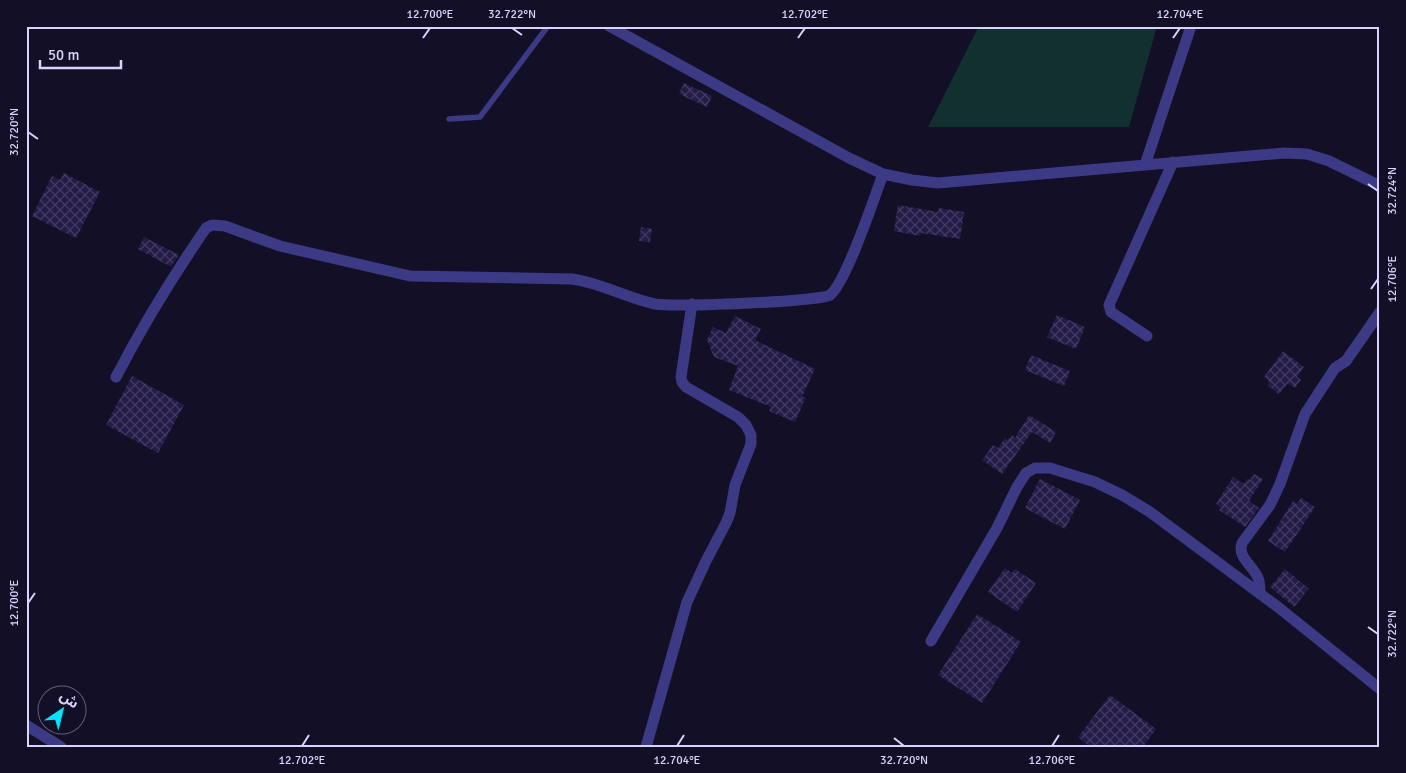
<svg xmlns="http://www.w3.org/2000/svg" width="1406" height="773" viewBox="0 0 1406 773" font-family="Signika,'Noto Sans Arabic',sans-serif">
	<defs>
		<pattern id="building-cross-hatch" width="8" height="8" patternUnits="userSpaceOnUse" patternTransform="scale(1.25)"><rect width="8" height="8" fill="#241b47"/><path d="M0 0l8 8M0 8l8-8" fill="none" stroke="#433b63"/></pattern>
	</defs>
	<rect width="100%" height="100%" fill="#130f26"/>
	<path fill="#12302f" d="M 979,26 L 1157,26 L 1129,127 L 928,127 Z"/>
	<path fill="url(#building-cross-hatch)" d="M 684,83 L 712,96 L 707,107 L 679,94 Z
		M 64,173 L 100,192 L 76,238 L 32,216 L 52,176 L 60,180 Z
		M 898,205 L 938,212 L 939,208 L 964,212 L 960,239 L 921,233 L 920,236 L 894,231 Z
		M 641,227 L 652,229 L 650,242 L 639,241 Z
		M 144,237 L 179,255 L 171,267 L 138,249 Z
		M 1057,315 L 1085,327 L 1076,349 L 1047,337 Z
		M 735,316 L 761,329 L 755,340 L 815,369 L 802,397 L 806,397 L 795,422 L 769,411 L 771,407 L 729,390 L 738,366 L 714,357 L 707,340 L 713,327 L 726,333 Z
		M 1283,351 L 1304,367 L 1297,377 L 1301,380 L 1295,388 L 1288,383 L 1279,394 L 1268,386 L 1269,381 L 1264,377 Z
		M 1031,355 L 1070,371 L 1064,386 L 1025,370 Z
		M 132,376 L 184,405 L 158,453 L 106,425 Z
		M 1029,415 L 1056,432 L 1050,443 L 1032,432 L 1002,474 L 982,460 L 993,445 L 998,448 L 1005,438 L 1008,440 L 1012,435 L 1015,438 Z
		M 1254,474 L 1263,479 L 1249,501 L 1259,508 L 1245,527 L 1219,510 L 1221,508 L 1216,504 L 1233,477 L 1244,484 L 1247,479 L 1250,480 Z
		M 1040,479 L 1080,500 L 1065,529 L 1025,508 Z
		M 1301,498 L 1315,507 L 1285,552 L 1268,541 L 1293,501 L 1297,504 Z
		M 1005,568 L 1012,573 L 1015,569 L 1036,583 L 1017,612 L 988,592 Z
		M 1285,569 L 1309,589 L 1294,607 L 1270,587 Z
		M 977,614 L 1021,642 L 982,703 L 938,675 Z
		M 1110,695 L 1156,729 L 1143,747 L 1090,747 L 1078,737 Z"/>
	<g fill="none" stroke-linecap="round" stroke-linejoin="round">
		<path stroke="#3d3a85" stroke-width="5.5" d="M 449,119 L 480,117 L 548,26"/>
		<path stroke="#3d3a85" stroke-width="11" d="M 609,26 L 849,158 L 883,174 L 912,180 L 938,183 L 1284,153 L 1307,154 L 1329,161 L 1380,186
			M 1145,165 L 1191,26
			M 1147,336 L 1111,312 L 1109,305 L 1173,162
			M 116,377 C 143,325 173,276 206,228 L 212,225 L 225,226 L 280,246 L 410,276 L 572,279 C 601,283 627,298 655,304 C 673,307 819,302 830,295 C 846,283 875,196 883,174
			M 1260,594 C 1260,588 1260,582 1258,578 C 1253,565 1237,558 1242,543 L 1270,505 L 1280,484 L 1305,414 L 1335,368 L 1346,361 L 1380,312
			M 931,641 L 997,528 L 1017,487 L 1026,473 L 1035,468 L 1050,468 L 1095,482 L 1122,495 L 1150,512 L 1278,607 L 1380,689
			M 26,725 L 61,747
			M 646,747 L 687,602 L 706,561 L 726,523 L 730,513 L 735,485 L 751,444 L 751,435 L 746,425 L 738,417 L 686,387 L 682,382 L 681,377 L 692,304"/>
	</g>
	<path fill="none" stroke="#d9d4ff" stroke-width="2" d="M 512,28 L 522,35M 423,38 L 430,28M 798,38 L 805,28M 1173,38 L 1180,28M 28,132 L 38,139M 1368,184 L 1378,191M 1371,289 L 1378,279M 28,603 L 35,593M 1368,627 L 1378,634M 894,738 L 904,746M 302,746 L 309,735M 677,746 L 684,735M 1052,746 L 1059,735"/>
	<rect width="1406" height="773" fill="none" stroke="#130f26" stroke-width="55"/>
	<g transform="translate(62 710) rotate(35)"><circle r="24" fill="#130f26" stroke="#625e7d"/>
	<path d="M0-4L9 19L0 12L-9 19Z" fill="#00e5ff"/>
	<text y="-8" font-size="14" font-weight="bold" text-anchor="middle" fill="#d9d4ff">ش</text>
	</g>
	<path d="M40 60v8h81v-8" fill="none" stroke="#d9d4ff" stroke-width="2.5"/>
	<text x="48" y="60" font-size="15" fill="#d9d4ff" stroke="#130f26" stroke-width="4" paint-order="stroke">50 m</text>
	<rect x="28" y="28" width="1350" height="718" fill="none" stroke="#d9d4ff" stroke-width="2"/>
	<g font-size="12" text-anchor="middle" fill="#d9d4ff">
		<text x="430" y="18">12.700°E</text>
		<text x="512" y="18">32.722°N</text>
		<text x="805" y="18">12.702°E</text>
		<text x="1180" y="18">12.704°E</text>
		<text transform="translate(14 132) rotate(-90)" y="4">32.720°N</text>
		<text transform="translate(1392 191) rotate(-90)" y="4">32.724°N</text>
		<text transform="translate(1392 279) rotate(-90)" y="4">12.706°E</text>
		<text transform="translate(14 603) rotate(-90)" y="4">12.700°E</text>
		<text transform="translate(1392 634) rotate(-90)" y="4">32.722°N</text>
		<text x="302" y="764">12.702°E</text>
		<text x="677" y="764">12.704°E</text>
		<text x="904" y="764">32.720°N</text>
		<text x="1052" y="764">12.706°E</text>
	</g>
</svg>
